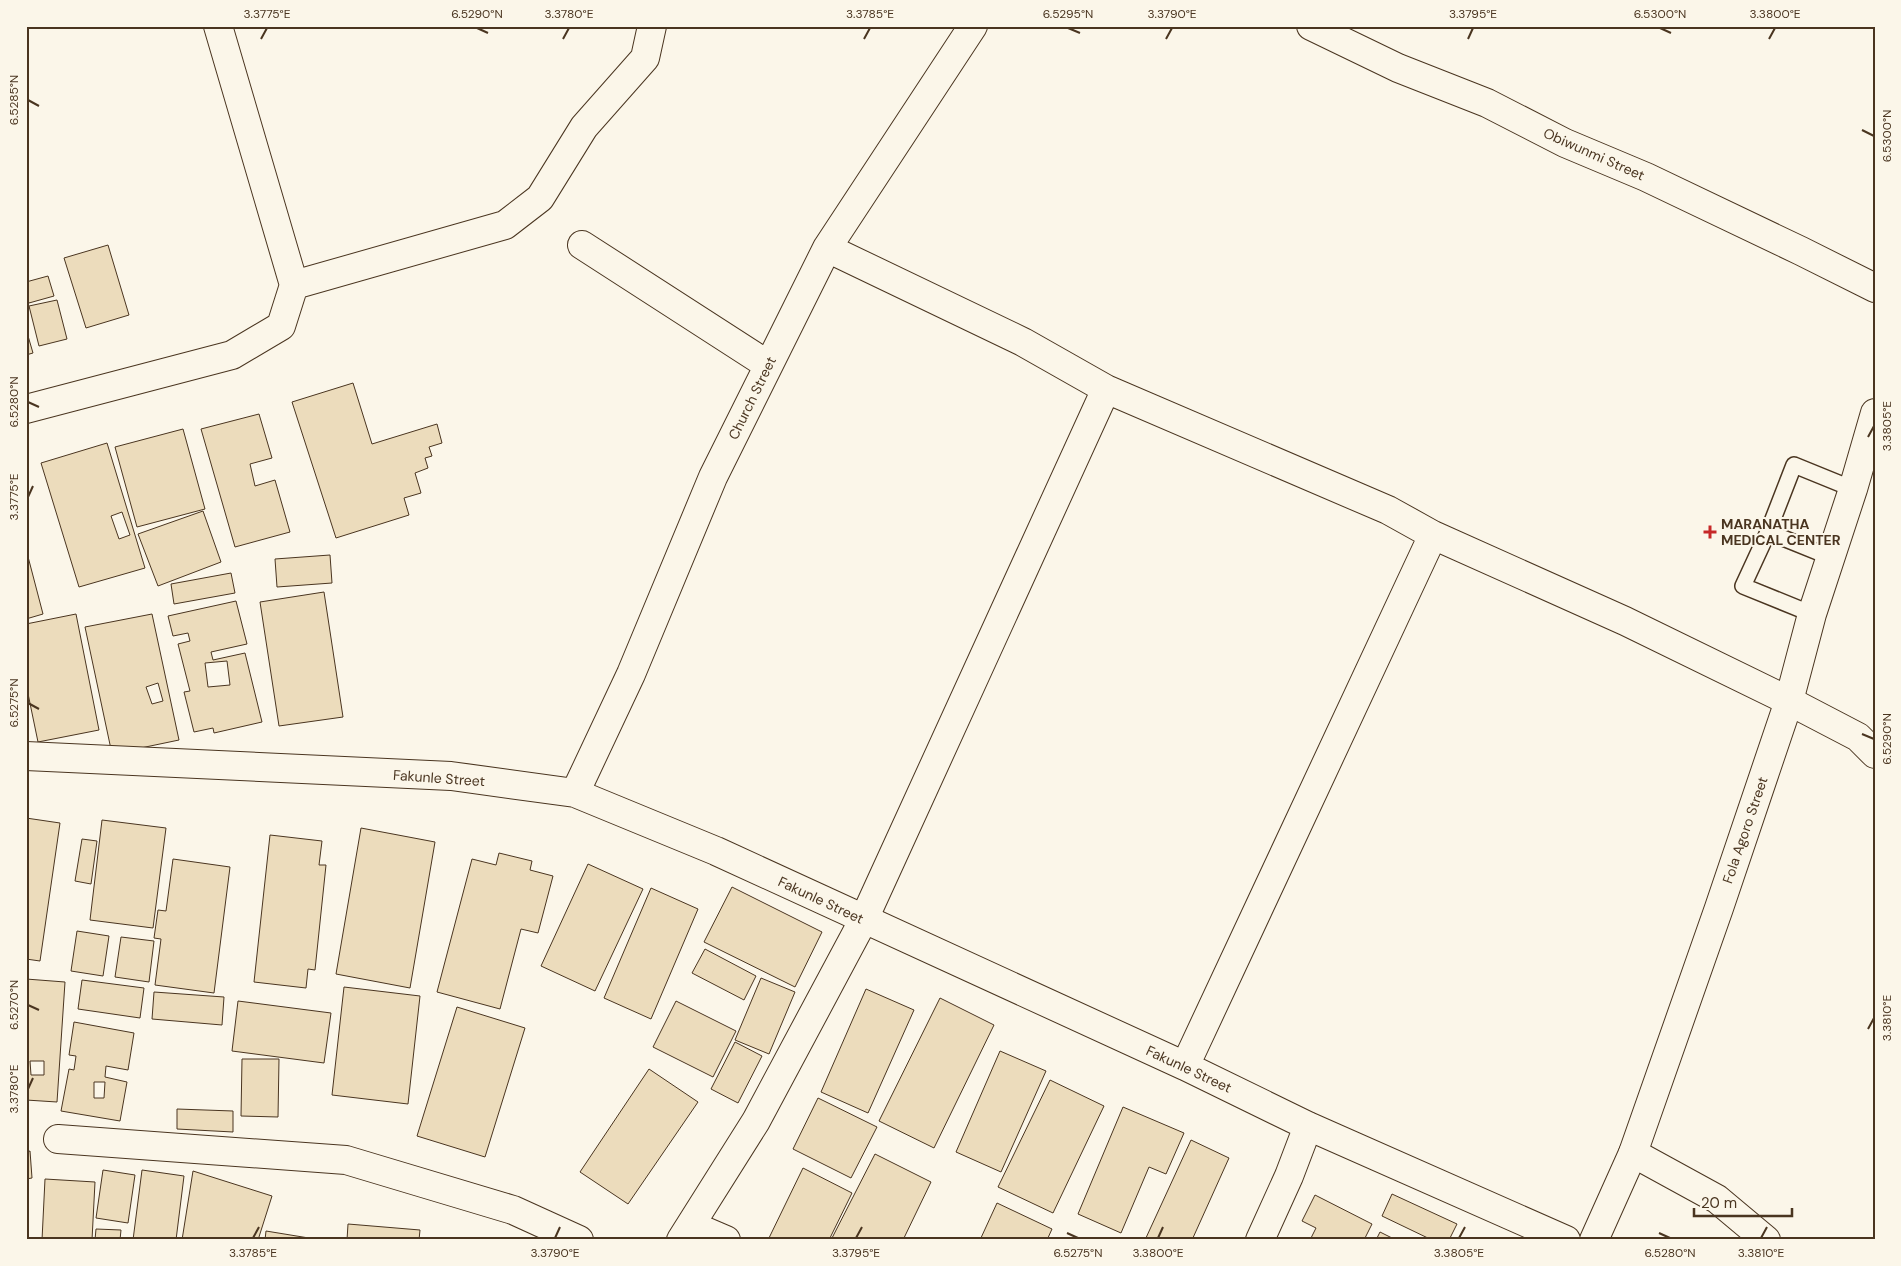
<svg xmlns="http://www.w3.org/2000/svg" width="1901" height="1266" viewBox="0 0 1901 1266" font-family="'DM Sans',sans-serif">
	<rect width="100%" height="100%" fill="#fbf6e9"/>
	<path fill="#ecdcbc" stroke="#4a3520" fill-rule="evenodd" d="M 108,245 L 129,315 L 86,328 L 64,258 Z
		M 48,276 L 54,296 L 29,303 L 26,296 L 26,282 Z
		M 57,300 L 67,339 L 39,346 L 29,306 Z
		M 26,329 L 33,353 L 26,355 Z
		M 353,383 L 372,444 L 437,424 L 442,443 L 429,447 L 432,456 L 425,458 L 428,468 L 415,473 L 421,493 L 404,498 L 409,515 L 336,538 L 292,402 Z
		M 259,414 L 272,458 L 250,464 L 255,486 L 275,480 L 290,532 L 235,547 L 201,429 Z
		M 183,429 L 205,509 L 137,527 L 115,447 Z
		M 107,443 L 145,568 L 79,587 L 41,463 ZM 122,512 L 130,535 L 119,539 L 111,516 Z
		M 203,511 L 221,562 L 158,586 L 138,534 Z
		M 26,549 L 43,614 L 26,619 Z
		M 330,555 L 332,583 L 277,587 L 275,559 Z
		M 231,573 L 235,593 L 174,604 L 171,584 Z
		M 324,592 L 343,717 L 279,726 L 260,602 Z
		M 236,601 L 247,644 L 211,652 L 213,660 L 245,653 L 262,722 L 214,733 L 213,728 L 194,732 L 184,692 L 190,691 L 178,644 L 190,641 L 188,633 L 173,636 L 168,616 ZM 227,661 L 230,685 L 208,687 L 205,663 Z
		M 76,614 L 99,730 L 38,742 L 26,684 L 26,624 Z
		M 152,614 L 179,740 L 112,754 L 85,627 ZM 158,683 L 163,701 L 152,704 L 146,687 Z
		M 26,818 L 60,823 L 40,961 L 26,959 Z
		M 102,820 L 166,828 L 153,928 L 90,920 Z
		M 361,828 L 435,842 L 410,988 L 336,974 Z
		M 270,835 L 322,841 L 319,865 L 326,865 L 315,970 L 308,969 L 306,988 L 254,982 Z
		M 82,839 L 97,841 L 91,884 L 75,881 Z
		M 499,853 L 532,861 L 530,870 L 553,876 L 538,933 L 521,929 L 500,1009 L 437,992 L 472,859 L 496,865 Z
		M 173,859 L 230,867 L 214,993 L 155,985 L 161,939 L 154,938 L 158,910 L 166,911 Z
		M 588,864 L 643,889 L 595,991 L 541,966 Z
		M 732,887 L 822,932 L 795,987 L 704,942 Z
		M 651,888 L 698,909 L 651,1019 L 604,998 Z
		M 77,931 L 109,936 L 103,976 L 71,971 Z
		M 121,937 L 154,941 L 149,982 L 115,977 Z
		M 705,949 L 756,976 L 744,1000 L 692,973 Z
		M 761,978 L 795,992 L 769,1054 L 735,1040 Z
		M 26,979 L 65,982 L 57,1102 L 26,1100 ZM 30,1061 L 44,1061 L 44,1075 L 31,1075 Z
		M 82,980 L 144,988 L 140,1018 L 78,1009 Z
		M 344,987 L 420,996 L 408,1104 L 332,1095 Z
		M 866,989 L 914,1010 L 868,1113 L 821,1092 Z
		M 154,992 L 224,997 L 222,1025 L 152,1019 Z
		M 940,998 L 994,1025 L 934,1148 L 879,1121 Z
		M 238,1001 L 331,1013 L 324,1063 L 232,1051 Z
		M 676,1001 L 736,1031 L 713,1077 L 653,1047 Z
		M 457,1007 L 525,1028 L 485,1157 L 417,1136 Z
		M 74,1022 L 134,1033 L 128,1070 L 106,1066 L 105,1077 L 127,1082 L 120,1121 L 61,1111 L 69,1069 L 74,1070 L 76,1056 L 69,1055 ZM 94,1082 L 105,1082 L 104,1098 L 94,1098 Z
		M 735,1042 L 762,1056 L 738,1103 L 711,1089 Z
		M 1000,1051 L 1046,1071 L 1001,1172 L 956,1152 Z
		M 242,1059 L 279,1059 L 278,1117 L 241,1116 Z
		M 649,1069 L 698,1102 L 628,1204 L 580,1172 Z
		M 1050,1080 L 1104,1106 L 1053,1213 L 998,1187 Z
		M 818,1098 L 877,1127 L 851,1178 L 793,1149 Z
		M 1123,1107 L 1184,1133 L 1166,1174 L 1149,1167 L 1121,1233 L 1078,1214 Z
		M 177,1109 L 233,1111 L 233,1132 L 177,1129 Z
		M 1191,1140 L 1229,1158 L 1192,1240 L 1145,1240 Z
		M 30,1151 L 32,1178 L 26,1179 L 26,1152 Z
		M 875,1154 L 931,1182 L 903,1240 L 831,1240 Z
		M 803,1168 L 852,1193 L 829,1240 L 768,1240 Z
		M 103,1170 L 135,1175 L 128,1223 L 96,1218 Z
		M 142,1170 L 184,1176 L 176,1240 L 133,1240 Z
		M 193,1171 L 272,1196 L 258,1240 L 182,1240 Z
		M 45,1179 L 95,1182 L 92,1240 L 42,1240 Z
		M 1392,1194 L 1457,1224 L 1449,1240 L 1432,1240 L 1382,1216 Z
		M 1315,1195 L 1372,1224 L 1364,1240 L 1310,1240 L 1316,1228 L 1302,1221 Z
		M 997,1203 L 1052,1229 L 1047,1240 L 980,1240 Z
		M 348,1224 L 420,1230 L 419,1240 L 347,1240 Z
		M 96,1229 L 121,1230 L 120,1240 L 95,1240 Z
		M 266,1231 L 321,1240 L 265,1240 Z
		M 1380,1232 L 1396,1240 L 1376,1240 Z"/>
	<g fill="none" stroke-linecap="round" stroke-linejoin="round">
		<defs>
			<path id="lane" d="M 1768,532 L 1794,465 L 1853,489
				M 1812,614 L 1743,586 L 1768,532 L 1830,557"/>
			<path id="street" d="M 1311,26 L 1398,68 L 1487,103 L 1565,143 L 1646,177 L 1801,251 L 1875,288
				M 582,245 L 768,365
				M 827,248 L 1023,342 L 1106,389 L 1388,510 L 1433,535 L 1625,621 L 1789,701 L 1858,737 L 1875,754
				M 294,285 L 505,225 L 540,198 L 584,127 L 645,58 L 652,26
				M 26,409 L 232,355 L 281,326 L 294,285 L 218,26
				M 26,756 L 451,776 L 575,793 L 716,851 L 1185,1066 L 1308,1126 L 1566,1240
				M 575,793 L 631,674 L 713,477 L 827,248 L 973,26
				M 1185,1066 L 1433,535
				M 58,1139 L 346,1160 L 513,1210 L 579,1240
				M 1633,1153 L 1717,1199 L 1766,1240
				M 691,1225 L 726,1240
				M 681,1240 L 756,1121 L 864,919 L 1106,389
				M 1260,1240 L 1289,1176 L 1308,1126"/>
			<path id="secondary" d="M 1594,1240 L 1633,1153 L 1719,908 L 1789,701 L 1812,614 L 1853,489 L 1875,413"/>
		</defs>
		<use href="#lane" stroke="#4a3520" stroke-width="18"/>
		<use href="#street" stroke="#4a3520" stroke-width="30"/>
		<use href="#secondary" stroke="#4a3520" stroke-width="30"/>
		<use href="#lane" stroke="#fbf6e9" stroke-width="15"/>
		<use href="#street" stroke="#fbf6e9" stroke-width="28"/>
		<use href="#secondary" stroke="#fbf6e9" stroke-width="28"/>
	</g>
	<path fill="none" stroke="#4a3520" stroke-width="2" d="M 477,28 L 488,33M 1068,28 L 1080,33M 1660,28 L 1671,33M 261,39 L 267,28M 563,39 L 569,28M 864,39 L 870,28M 1166,39 L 1172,28M 1468,39 L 1473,28M 1769,39 L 1775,28M 28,100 L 39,106M 1862,130 L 1874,136M 28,402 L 39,407M 1868,437 L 1874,426M 28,497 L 33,486M 28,703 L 39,709M 1862,734 L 1874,739M 28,1005 L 39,1010M 1868,1029 L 1874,1018M 28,1089 L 33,1078M 1067,1233 L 1078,1238M 1659,1233 L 1670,1238M 253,1238 L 259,1227M 555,1238 L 560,1227M 856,1238 L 862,1227M 1158,1238 L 1163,1227M 1459,1238 L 1465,1227M 1761,1238 L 1767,1227"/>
	<path fill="#c62828" stroke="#fbf6e9" stroke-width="2" d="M1707.5 524.5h5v5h5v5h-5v5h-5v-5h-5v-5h5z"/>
	<g text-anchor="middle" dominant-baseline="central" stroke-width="4" stroke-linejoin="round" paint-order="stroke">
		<g font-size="14" fill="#4a3520" stroke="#fbf6e9">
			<text transform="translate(1594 154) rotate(24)">Obiwunmi Street</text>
			<text transform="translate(752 398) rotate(-64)">Church Street</text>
			<text transform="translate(439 778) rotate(4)">Fakunle Street</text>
			<text transform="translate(1745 830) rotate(-71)">Fola Agoro Street</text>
			<text transform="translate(821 900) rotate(25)">Fakunle Street</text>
			<text transform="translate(1189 1069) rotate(25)">Fakunle Street</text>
		</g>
		<g font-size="14" font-weight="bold" fill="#4a3520" stroke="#fbf6e9" text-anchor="start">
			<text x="1721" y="524">MARANATHA<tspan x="1721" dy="16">MEDICAL CENTER</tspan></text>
		</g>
	</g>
	<rect width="1901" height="1266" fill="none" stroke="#fbf6e9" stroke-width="55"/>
	<path d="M1694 1208v8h98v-8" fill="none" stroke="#4a3520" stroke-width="2.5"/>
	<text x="1701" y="1208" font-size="15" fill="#4a3520" stroke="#fbf6e9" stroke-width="4" paint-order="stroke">20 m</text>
	<rect x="28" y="28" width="1846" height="1210" fill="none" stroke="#4a3520" stroke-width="2"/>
	<g font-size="12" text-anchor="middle" fill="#4a3520">
		<text x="267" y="18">3.3775°E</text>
		<text x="477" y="18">6.5290°N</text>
		<text x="569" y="18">3.3780°E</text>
		<text x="870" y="18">3.3785°E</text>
		<text x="1068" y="18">6.5295°N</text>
		<text x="1172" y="18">3.3790°E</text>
		<text x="1473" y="18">3.3795°E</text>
		<text x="1660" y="18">6.5300°N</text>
		<text x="1775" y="18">3.3800°E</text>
		<text transform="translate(14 100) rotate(-90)" y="4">6.5285°N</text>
		<text transform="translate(1887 136) rotate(-90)" y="4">6.5300°N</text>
		<text transform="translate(14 402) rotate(-90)" y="4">6.5280°N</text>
		<text transform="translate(1887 426) rotate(-90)" y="4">3.3805°E</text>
		<text transform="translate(14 497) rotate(-90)" y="4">3.3775°E</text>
		<text transform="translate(14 703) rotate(-90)" y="4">6.5275°N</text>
		<text transform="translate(1887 739) rotate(-90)" y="4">6.5290°N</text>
		<text transform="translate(14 1005) rotate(-90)" y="4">6.5270°N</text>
		<text transform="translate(1887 1018) rotate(-90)" y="4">3.3810°E</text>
		<text transform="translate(14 1089) rotate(-90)" y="4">3.3780°E</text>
		<text x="253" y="1257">3.3785°E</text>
		<text x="555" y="1257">3.3790°E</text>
		<text x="856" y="1257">3.3795°E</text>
		<text x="1078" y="1257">6.5275°N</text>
		<text x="1158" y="1257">3.3800°E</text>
		<text x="1459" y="1257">3.3805°E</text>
		<text x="1670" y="1257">6.5280°N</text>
		<text x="1761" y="1257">3.3810°E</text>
	</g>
</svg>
